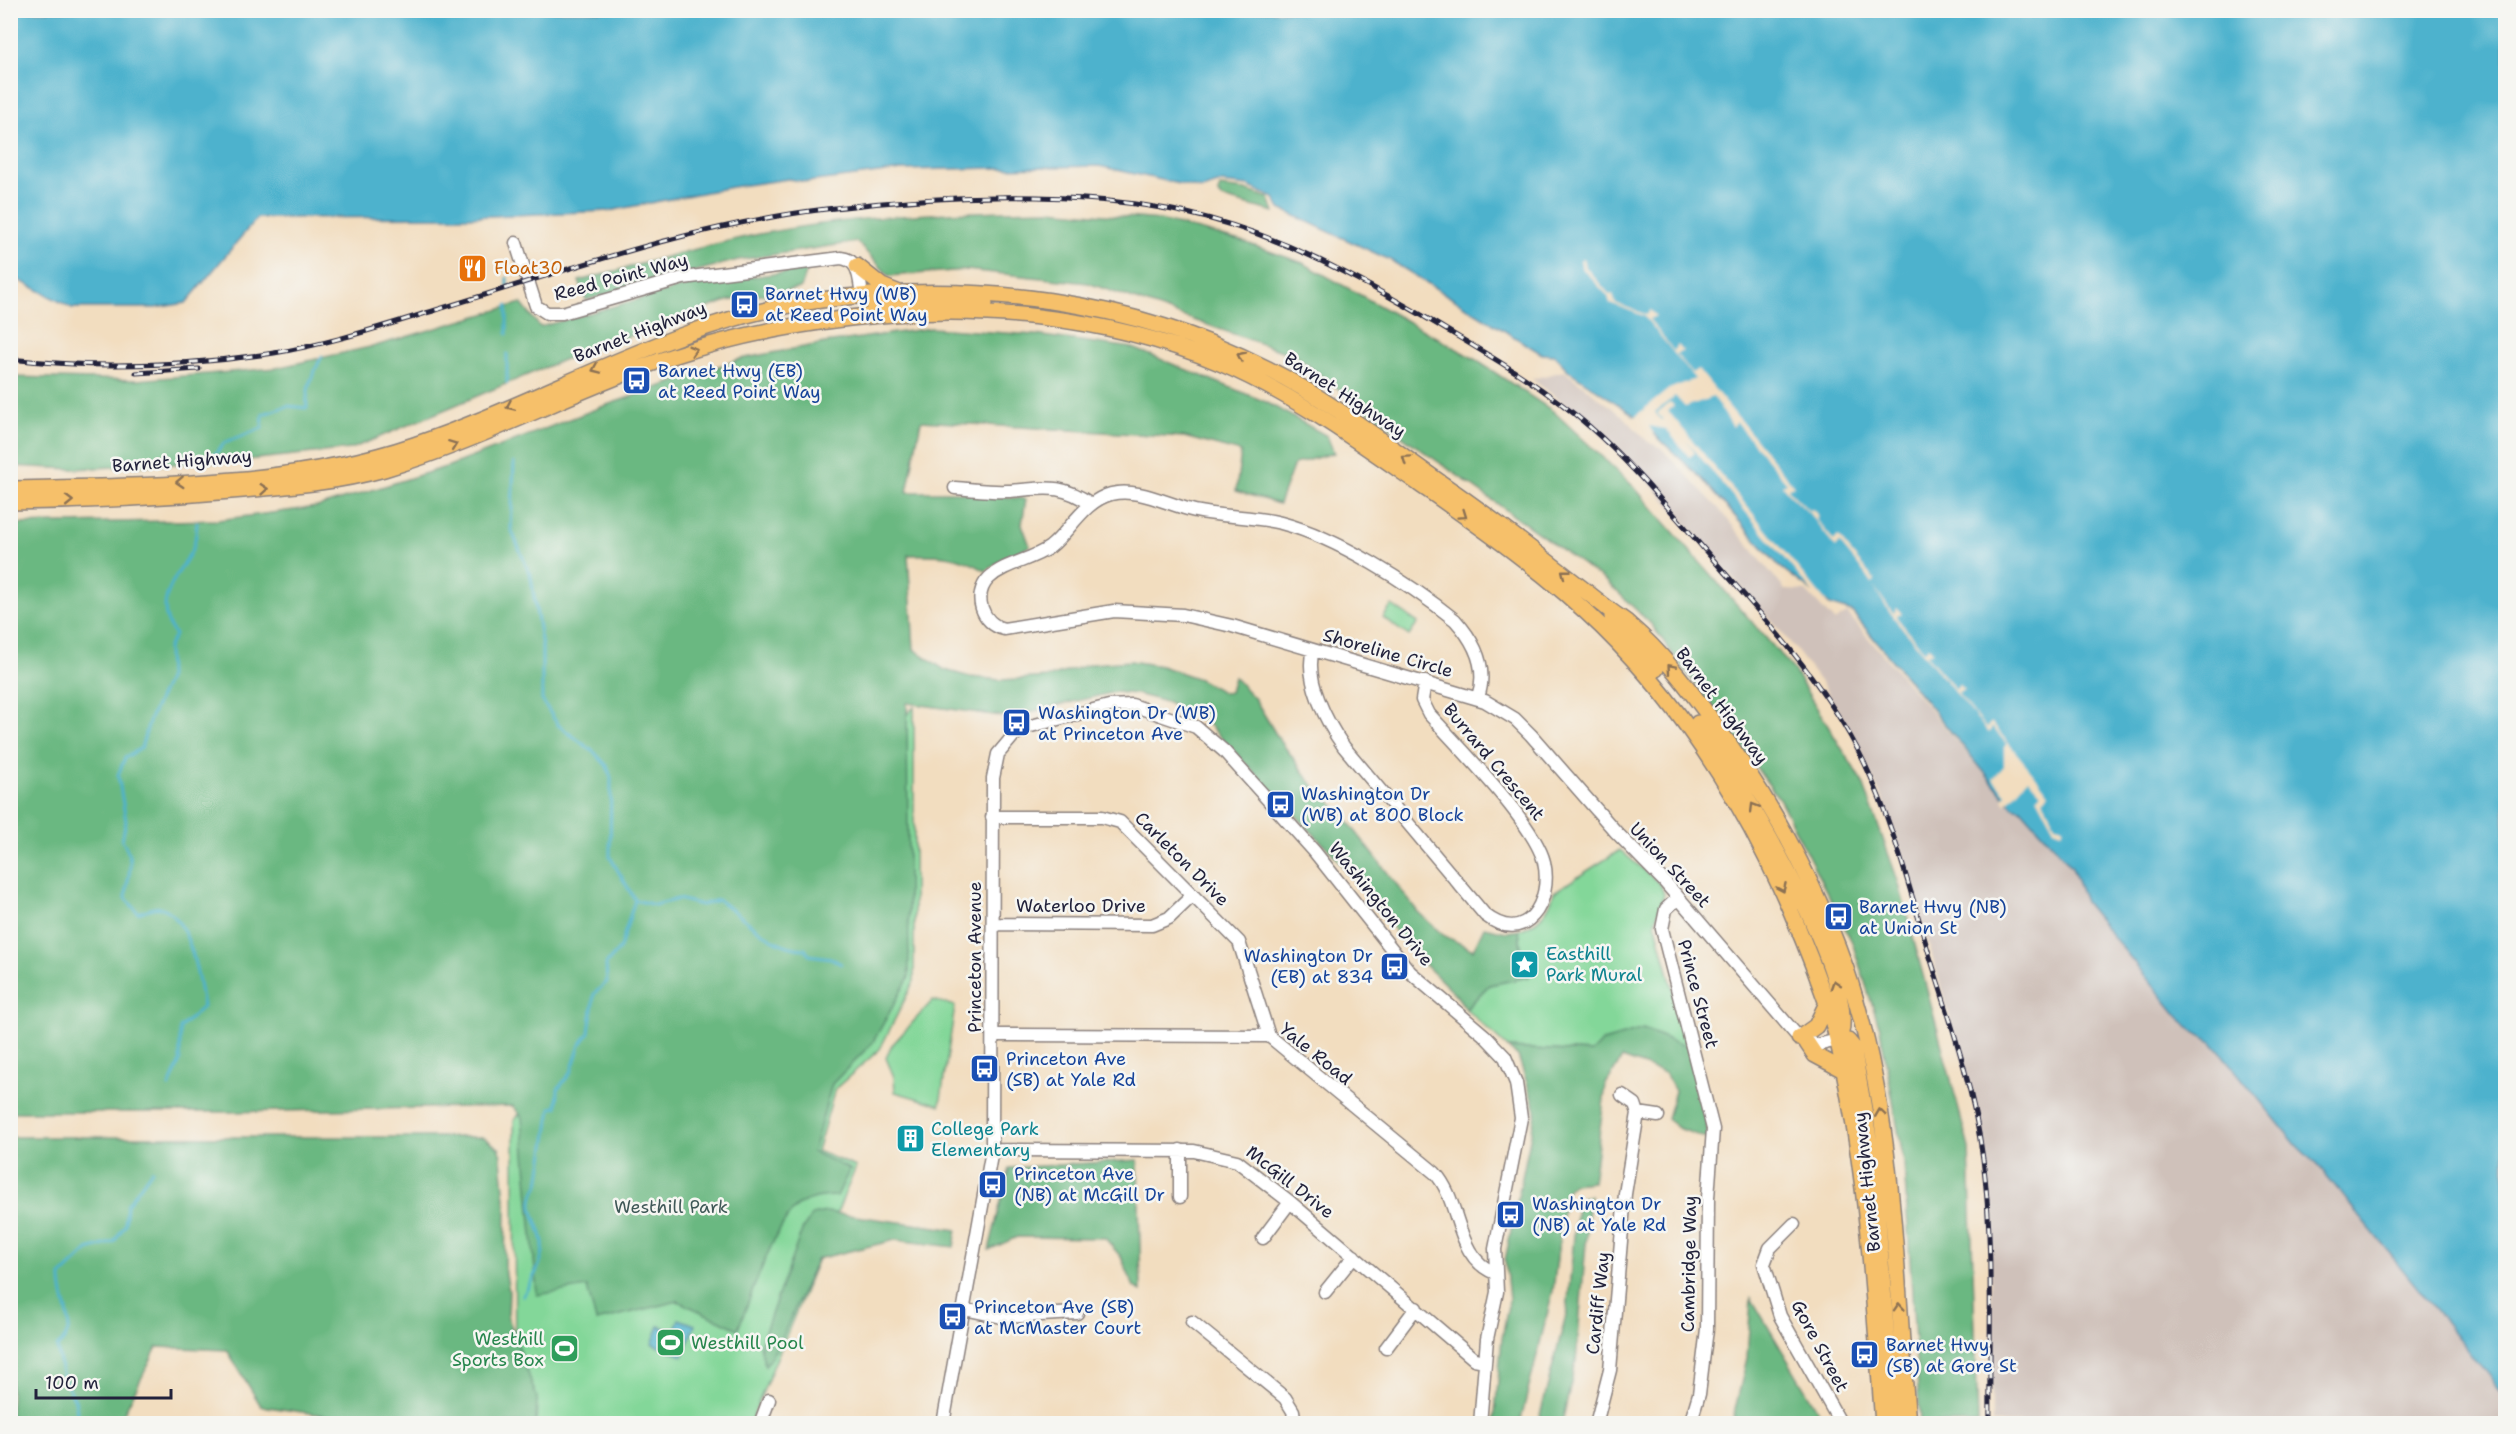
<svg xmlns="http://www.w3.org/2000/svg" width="2516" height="1434" viewBox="0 0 2516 1434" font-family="'Shantell Sans',sans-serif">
	<rect width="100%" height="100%" fill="#f6f6f2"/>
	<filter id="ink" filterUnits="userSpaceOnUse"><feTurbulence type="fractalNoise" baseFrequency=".0167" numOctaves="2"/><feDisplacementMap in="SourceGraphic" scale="12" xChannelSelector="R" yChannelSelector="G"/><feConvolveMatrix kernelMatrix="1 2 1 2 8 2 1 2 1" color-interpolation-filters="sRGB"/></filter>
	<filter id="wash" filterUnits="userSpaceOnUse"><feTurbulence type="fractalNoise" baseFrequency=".008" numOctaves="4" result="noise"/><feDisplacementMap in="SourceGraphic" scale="24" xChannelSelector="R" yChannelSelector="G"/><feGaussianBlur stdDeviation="1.35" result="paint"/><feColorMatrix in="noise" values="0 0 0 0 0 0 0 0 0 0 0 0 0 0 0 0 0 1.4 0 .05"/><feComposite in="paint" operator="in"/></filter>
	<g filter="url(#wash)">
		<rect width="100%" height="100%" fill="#f2ddbf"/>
		<path fill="#cfc1ba" d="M 1564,371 L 1624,417 L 1648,442 L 1661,448 L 1719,509 L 1785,590 L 1806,591 L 1834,621 L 1847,613 L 2013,807 L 2021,809 L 2072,867 L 2085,902 L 2177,1015 L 2201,1037 L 2212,1042 L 2297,1146 L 2323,1171 L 2505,1396 L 2505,1423 L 1992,1423 L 1990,1199 L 1983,1135 L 1909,874 L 1883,800 L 1845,721 L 1823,685 L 1790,642 L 1635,466 L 1580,415 L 1532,379 Z"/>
		<path fill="#83d799" stroke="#527c6a" stroke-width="1.5" d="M 1392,605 L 1418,623 L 1409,636 L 1383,618 Z
			M 914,707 L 914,981 L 880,1049 L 835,1089 L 817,1151 L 856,1167 L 750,1423 L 515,1423 L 514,1120 L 715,908 Z
			M 1620,850 L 1660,884 L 1664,894 L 1655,922 L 1688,1047 L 1592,1052 L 1508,1048 L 1466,1009 L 1489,985 L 1529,977 L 1521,950 L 1519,930 C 1538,923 1549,912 1554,892 Z
			M 933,1000 L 955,1006 L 940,1105 L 895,1092 L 894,1077 L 886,1058 L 892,1045 Z"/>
		<path fill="#6ab881" stroke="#466d5e" stroke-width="1.5" d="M 1220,187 L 1245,190 L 1269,198 L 1274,212 L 1222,198 L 1218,192 Z
			M 1050,210 L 1160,220 L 1241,241 L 1303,263 L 1473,358 L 1553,411 L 1634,487 L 1793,669 L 1863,783 L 1898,881 L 1969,1148 L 1978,1423 L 1920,1423 L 1904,1163 L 1880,1029 L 1852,942 L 1780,800 L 1651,624 L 1607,582 L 1367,411 L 1296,356 L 1088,283 L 966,270 L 889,276 L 857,242 L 738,260 L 586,300 L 579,281 C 639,265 699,246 760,234 C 855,215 954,212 1050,210 Z
			M 807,270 L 801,288 L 727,301 L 563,360 L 351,449 L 238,461 L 73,469 L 11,466 L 11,377 L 137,380 L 276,368 L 379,345 L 521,303 L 540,327 L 693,284 Z
			M 931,328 L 1035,335 L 1133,348 L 1266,402 L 1327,436 L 1334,453 L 1294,464 L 1279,504 L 1236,491 L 1241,452 L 1184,437 L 921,421 L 907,492 L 957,492 L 1026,499 L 1022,524 L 1030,546 L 1003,559 L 986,571 C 959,555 940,554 908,555 L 914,649 L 945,670 L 970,677 L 1000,680 L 1050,677 L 1091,664 L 1131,661 L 1161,666 L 1199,679 L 1224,693 L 1230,692 L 1234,677 L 1255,699 L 1277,736 L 1311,783 L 1339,810 L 1418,912 L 1443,935 L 1473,950 L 1484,927 L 1507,932 L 1519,930 L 1521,950 L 1529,977 L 1489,985 L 1466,1009 L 1456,995 L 1411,951 L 1332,853 L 1206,722 L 1166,702 L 1136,694 L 1115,692 L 1008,717 L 907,703 L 909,977 L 873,1042 L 832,1084 L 813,1152 L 850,1169 L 837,1196 C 825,1196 813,1197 802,1203 C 776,1217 750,1300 738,1329 L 678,1301 L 596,1321 L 587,1287 L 537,1295 L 522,1117 L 513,1106 L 232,1112 L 11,1112 L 11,524 L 218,520 L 317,507 L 449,466 L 601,407 L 740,359 L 825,343 Z
			M 1643,1029 L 1688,1047 L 1706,1114 L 1708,1139 L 1678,1128 L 1667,1118 L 1675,1091 L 1665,1073 L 1622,1058 L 1606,1084 L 1593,1182 L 1573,1184 L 1565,1193 L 1553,1291 L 1520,1423 L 1494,1424 L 1502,1338 L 1509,1300 L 1505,1260 L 1536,1110 L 1518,1056 L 1508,1048 L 1592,1052 L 1603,1041 Z
			M 11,1137 L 483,1137 L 500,1149 L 506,1209 L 505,1268 L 509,1291 L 508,1317 L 537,1398 L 536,1423 L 384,1424 L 261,1406 L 227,1350 L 157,1347 L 119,1423 L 11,1423 Z
			M 1138,1160 L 1141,1291 L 1134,1287 L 1121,1257 L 1105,1238 L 1017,1237 L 989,1250 L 1009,1168 Z
			M 1590,1196 L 1576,1361 L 1562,1423 L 1538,1423 L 1567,1311 L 1577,1204 L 1581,1197 Z
			M 826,1212 L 957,1230 L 954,1247 L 895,1240 L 817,1259 L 779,1344 L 765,1366 L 760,1345 L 802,1230 L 812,1215 Z
			M 1751,1298 L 1825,1423 L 1732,1423 L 1747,1358 Z"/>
		<path fill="#4eb2cd" stroke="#386a84" stroke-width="1.5" d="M 10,11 L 2505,11 L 2505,1396 L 2323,1171 L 2297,1146 L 2212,1042 L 2192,1031 L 2177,1015 L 2085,902 L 2072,867 L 2021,809 L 2013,807 L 1852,612 L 1830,605 L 1779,566 L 1702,479 L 1634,415 L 1569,371 L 1554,355 L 1542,354 L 1390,260 L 1280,209 L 1274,198 L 1248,186 L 1221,183 L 1202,189 L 1099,166 L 902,170 L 807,182 L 788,179 L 732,187 L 609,211 L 467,217 L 257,218 L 186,303 L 155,308 L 72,308 L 11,276 Z
			M 679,1319 L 695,1325 L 683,1356 L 652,1344 L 659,1326 L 674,1332 Z"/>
		<path fill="#f2ddbf" d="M 1584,259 L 1586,268 L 1610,295 L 1613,294 L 1615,303 L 1647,315 L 1650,310 L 1656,316 L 1649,319 L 1672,349 L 1674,351 L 1678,345 L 1683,351 L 1676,354 L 1692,373 L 1698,369 L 1794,486 L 1788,488 L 1789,491 L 1809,511 L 1812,509 L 1819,516 L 1816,519 L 1834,541 L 1838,536 L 1875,581 L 1872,584 L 1892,612 L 1894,613 L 1897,608 L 1902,614 L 1896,616 L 1897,618 L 1923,650 L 1925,651 L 1928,646 L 1933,652 L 1927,654 L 1928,657 L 1956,689 L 1959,684 L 1965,690 L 1958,692 L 1959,695 L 1985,726 L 1988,728 L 1991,722 L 2033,773 L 2049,794 L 2043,800 L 2055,825 L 2064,827 L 2062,832 L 2054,829 L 2037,797 L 2041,793 L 2028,779 L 2006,804 L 2003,799 L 2006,794 L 1993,779 L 2004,766 L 2004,747 L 2007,744 L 1992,727 L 1989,733 L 1890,613 L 1867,576 L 1839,542 L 1836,548 L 1811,515 L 1787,492 L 1782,485 L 1787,483 L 1736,422 L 1733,427 L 1713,397 L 1685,407 L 1675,396 L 1655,412 L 1660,419 L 1663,420 L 1657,413 L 1670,402 L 1674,406 L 1668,411 L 1831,608 L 1818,599 L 1687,441 L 1695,453 L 1689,457 L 1666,429 L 1649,426 L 1654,434 L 1652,436 L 1633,418 L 1669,389 L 1695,379 L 1644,316 L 1610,303 L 1608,296 L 1582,268 L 1580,261 Z"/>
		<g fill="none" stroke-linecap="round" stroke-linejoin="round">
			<path stroke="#4eb2cd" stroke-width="3" d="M 507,278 L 507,285
				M 507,334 L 507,306
				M 507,383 L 507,354
				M 212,458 L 224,443 L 262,428 L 263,414 L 288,406 L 307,408 C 305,388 313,374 322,356
				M 514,463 L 511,529 L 531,577 L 542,647 L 542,700 L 558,725 L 595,753 L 607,766 L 611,778 L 610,857 L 635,900 L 655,905 L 678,899 L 702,905 L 718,900 C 746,917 770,948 805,949 L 809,955 L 831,958 L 841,964
				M 169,1087 L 180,1061 L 180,1028 L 203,1007 C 199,980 191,923 165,909 C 156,905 147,910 138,913 L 126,898 C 127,871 137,864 122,840 L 126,821 L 118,775 L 125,758 L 141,748 L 150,719 L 169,677 L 168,648 L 175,635 C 151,602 176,579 192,550 C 196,543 196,531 197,523
				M 523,1296 C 531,1281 545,1261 543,1243 C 540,1219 522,1209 539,1184 L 551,1108 L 557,1107 L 558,1089 L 571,1072 L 580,1045 L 589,1033 L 594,994 L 607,982 L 606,964 L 620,948 L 635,900
				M 79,1424 L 75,1400 L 63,1378 L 57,1347 C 82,1328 59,1302 61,1276 L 88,1250 L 114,1242 L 125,1225 L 127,1205 L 152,1170"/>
		</g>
	</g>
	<g filter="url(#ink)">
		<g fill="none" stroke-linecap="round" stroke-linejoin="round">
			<defs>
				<path id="minor" d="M 516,243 L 536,306 L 547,313 L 562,313 L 683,278 L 841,258 C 860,260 859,279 862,295
					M 955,488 C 972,489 990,492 1007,491 C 1043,489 1059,482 1091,504
					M 1313,650 C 1304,680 1327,723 1344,747 L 1485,915 C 1526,947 1553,901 1544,862 C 1535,824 1458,746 1429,714 L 1422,700 L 1425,682
					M 1478,697 C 1488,668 1475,642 1455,620 C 1409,583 1338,538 1281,523 C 1253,516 1223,517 1195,511 C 1168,505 1138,487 1111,494 C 1084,501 1070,531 1050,547 C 1032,560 1005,563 989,578 C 972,595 982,624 1004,629 L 1114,611 L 1183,615 L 1232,626 L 1485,701 L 1515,719 L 1531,735 L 1616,832 L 1664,881 L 1799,1038 L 1817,1045 L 1838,1040
					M 992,817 L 1102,817 L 1120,822 L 1239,942 L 1269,1036
					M 1678,898 L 1666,909 L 1662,929 L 1713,1129 L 1708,1198 L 1707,1329 L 1699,1394 L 1690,1424
					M 993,924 L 1152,925 L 1169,918 L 1193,895
					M 993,1035 L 1269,1036 L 1435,1173 C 1462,1202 1454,1257 1495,1273
					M 1638,1113 L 1658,1116
					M 992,1150 L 1194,1151 L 1237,1161 L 1290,1202 L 1474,1359 L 1485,1361
					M 1180,1197 L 1180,1150
					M 1794,1224 L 1770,1248 L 1764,1264 L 1780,1316 L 1841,1424
					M 1263,1238 L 1290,1202
					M 1325,1292 L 1354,1256
					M 964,1309 L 1002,1317 L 1077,1313
					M 1192,1322 L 1285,1398 L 1293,1411 L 1295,1424
					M 1386,1348 L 1416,1308
					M 760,1424 L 769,1400
					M 943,1424 L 992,1150 L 993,778 L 998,754 L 1014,735 L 1027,727 L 1109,706 L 1132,705 L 1196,727 L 1224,751 L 1314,851 L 1410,972 L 1484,1035 L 1505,1057 L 1516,1083 L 1521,1118 L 1495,1249 L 1497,1292 L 1487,1339 L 1480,1424
					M 1596,1424 L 1610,1370 L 1625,1194 L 1638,1113 L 1635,1104 L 1622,1095"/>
				<path id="major" d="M 857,266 L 882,286 L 897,292
					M 867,299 L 872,303 L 985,304
					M 10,489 C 140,486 291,487 414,445 C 551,399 675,319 821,300 C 973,280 1130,299 1268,369 C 1334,402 1393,450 1454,492 C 1508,530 1559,570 1611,611 C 1621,619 1623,618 1632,627 C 1661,652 1686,685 1709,716 C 1767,794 1814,878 1846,969 C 1896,1115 1895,1272 1908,1424
					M 10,502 C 88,501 166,497 243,490 C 291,486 338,482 384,469 C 483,440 575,389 673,356 C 731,337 790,325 850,318 C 972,303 1106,315 1220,363 C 1291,393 1355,439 1418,483 C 1482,528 1546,572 1602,627 C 1708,731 1777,861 1826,1001 C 1839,1038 1845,1076 1852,1114 C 1870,1216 1875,1320 1883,1424
					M 1612,617 L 1656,669
					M 1698,723 C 1733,769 1868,991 1838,1040
					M 1799,1038 L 1816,1026 L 1827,1003
					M 1838,1040 L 1848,1041 L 1853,1047 L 1874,1166 L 1893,1424
					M 1807,1043 L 1815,1055 L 1845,1071"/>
			</defs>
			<use href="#minor" stroke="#8a807d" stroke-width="15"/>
			<use href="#major" stroke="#8a807d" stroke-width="18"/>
			<use href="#minor" stroke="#fff" stroke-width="12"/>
			<use href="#major" stroke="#f6c06b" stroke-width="15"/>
			<defs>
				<path id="rail" d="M 10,359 C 98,369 188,366 274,353 C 329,344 383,326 436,310 C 564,271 692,225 826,209 C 937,195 1078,189 1187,213 C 1280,234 1359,278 1440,326 C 1492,357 1544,387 1590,427 C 1632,464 1667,507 1704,549 C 1762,616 1824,680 1863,760 C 1893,822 1910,891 1930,957 C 1951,1023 1974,1090 1983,1159 C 1994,1246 1989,1336 1990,1424
					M 136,373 L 199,369"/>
			</defs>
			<use href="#rail" stroke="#22223b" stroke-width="5"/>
			<use href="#rail" stroke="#f6f6f2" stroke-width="3" stroke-dasharray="9" stroke-linecap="butt"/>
		</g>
		<defs><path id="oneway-chevron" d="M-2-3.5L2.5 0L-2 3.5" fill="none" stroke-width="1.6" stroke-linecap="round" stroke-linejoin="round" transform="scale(1.5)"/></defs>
		<g stroke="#8c7153">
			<use href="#oneway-chevron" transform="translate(693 350) rotate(-17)"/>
			<use href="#oneway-chevron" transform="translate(1241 356) rotate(-155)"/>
			<use href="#oneway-chevron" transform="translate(596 369) rotate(157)"/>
			<use href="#oneway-chevron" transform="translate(510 406) rotate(156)"/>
			<use href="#oneway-chevron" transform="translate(453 445) rotate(-21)"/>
			<use href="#oneway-chevron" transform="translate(1406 459) rotate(-145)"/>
			<use href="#oneway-chevron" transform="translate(180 482) rotate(177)"/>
			<use href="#oneway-chevron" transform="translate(264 489) rotate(-5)"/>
			<use href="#oneway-chevron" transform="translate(69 501) rotate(-1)"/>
			<use href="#oneway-chevron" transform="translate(1463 515) rotate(35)"/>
			<use href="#oneway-chevron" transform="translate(1565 573) rotate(-142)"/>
			<use href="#oneway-chevron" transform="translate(1671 668) rotate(-131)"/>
			<use href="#oneway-chevron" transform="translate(1754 807) rotate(-121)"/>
			<use href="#oneway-chevron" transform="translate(1782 888) rotate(66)"/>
			<use href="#oneway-chevron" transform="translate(1835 984) rotate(-108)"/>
			<use href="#oneway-chevron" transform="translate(1880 1113) rotate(-98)"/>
			<use href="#oneway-chevron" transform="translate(1899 1307) rotate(-94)"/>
		</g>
	</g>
	<defs>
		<symbol id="restaurant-square" viewBox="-11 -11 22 22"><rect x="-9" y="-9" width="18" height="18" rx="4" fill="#e8710a" stroke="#f6f6f2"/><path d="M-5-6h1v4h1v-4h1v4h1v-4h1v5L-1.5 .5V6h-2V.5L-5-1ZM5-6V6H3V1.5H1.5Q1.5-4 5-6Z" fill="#fff"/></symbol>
		<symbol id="bus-square" viewBox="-11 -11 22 22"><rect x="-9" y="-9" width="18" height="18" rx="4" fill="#1a4fb4" stroke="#f6f6f2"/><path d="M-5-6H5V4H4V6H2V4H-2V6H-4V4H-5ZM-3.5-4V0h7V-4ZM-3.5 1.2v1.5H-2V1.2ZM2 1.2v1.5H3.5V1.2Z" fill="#fff"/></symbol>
		<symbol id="sight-square" viewBox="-11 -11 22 22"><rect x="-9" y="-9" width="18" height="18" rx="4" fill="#0f9aa8" stroke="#f6f6f2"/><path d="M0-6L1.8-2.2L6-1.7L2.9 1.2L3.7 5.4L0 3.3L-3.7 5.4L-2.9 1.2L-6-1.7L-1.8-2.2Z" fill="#fff"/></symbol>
		<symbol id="building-square" viewBox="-11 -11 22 22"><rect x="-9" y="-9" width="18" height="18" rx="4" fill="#0f9aa8" stroke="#f6f6f2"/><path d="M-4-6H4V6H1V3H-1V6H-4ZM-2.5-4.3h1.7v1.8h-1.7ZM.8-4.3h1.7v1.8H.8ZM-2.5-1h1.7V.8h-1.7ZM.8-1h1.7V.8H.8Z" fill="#fff"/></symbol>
		<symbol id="stadium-square" viewBox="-11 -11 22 22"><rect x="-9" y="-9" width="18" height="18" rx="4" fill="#2e9e5b" stroke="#f6f6f2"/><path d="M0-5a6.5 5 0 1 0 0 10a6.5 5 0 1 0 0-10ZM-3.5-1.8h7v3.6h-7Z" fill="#fff"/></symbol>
	</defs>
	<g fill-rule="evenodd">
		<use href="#restaurant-square" x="456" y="252" width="33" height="33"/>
		<use href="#bus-square" x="728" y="288" width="33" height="33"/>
		<use href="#bus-square" x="620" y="364" width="33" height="33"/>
		<use href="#bus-square" x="1000" y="706" width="33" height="33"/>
		<use href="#bus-square" x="1264" y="788" width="33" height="33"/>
		<use href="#bus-square" x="1822" y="900" width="33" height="33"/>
		<use href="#sight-square" x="1508" y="948" width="33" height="33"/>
		<use href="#bus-square" x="1378" y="950" width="33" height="33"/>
		<use href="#bus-square" x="968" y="1052" width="33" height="33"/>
		<use href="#building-square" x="894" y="1122" width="33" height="33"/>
		<use href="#bus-square" x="976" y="1168" width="33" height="33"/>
		<use href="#bus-square" x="1494" y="1198" width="33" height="33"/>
		<use href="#bus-square" x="936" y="1300" width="33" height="33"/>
		<use href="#stadium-square" x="654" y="1326" width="33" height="33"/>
		<use href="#stadium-square" x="548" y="1332" width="33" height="33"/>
		<use href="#bus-square" x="1848" y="1338" width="33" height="33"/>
	</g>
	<g text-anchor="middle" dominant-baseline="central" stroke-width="5" stroke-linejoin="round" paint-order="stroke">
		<g font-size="18" fill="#c56008" stroke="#f6f6f2" text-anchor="start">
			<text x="494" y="268">Float30</text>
		</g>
		<g font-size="18" fill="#22223b" stroke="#f6f6f2">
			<text transform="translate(621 277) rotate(-15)">Reed Point Way</text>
			<text transform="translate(640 332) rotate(-21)">Barnet Highway</text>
			<text transform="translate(1345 395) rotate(33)">Barnet Highway</text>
			<text transform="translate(182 461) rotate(-4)">Barnet Highway</text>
			<text transform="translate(1388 653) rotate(16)">Shoreline Circle</text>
			<text transform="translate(1722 706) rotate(53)">Barnet Highway</text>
			<text transform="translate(1494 762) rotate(50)">Burrard Crescent</text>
			<text transform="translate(1182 859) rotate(45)">Carleton Drive</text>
			<text transform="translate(1670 865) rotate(47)">Union Street</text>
			<text transform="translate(1381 904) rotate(51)">Washington Drive</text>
			<text x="1081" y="906">Waterloo Drive</text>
			<text transform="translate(975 957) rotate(-90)">Princeton Avenue</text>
			<text transform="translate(1698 994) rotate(75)">Prince Street</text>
			<text transform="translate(1316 1054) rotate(39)">Yale Road</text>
			<text transform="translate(1290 1182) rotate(38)">McGill Drive</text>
			<text transform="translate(1867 1182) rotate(-96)">Barnet Highway</text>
			<text transform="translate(1689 1264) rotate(-89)">Cambridge Way</text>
			<text transform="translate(1598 1303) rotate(-84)">Cardiff Way</text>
			<text transform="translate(1820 1346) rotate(62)">Gore Street</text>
		</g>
		<g font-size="18" fill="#164399" stroke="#f6f6f2" text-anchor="start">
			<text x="765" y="294">Barnet Hwy (WB)<tspan x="765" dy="21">at Reed Point Way</tspan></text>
			<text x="658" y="371">Barnet Hwy (EB)<tspan x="658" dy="21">at Reed Point Way</tspan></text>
			<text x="1038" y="713">Washington Dr (WB)<tspan x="1038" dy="21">at Princeton Ave</tspan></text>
			<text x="1301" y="794">Washington Dr<tspan x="1301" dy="21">(WB) at 800 Block</tspan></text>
			<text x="1859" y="907">Barnet Hwy (NB)<tspan x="1859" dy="21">at Union St</tspan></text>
			<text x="1373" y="956" text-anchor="end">Washington Dr<tspan x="1373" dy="21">(EB) at 834</tspan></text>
			<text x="1006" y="1059">Princeton Ave<tspan x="1006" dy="21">(SB) at Yale Rd</tspan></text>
			<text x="1014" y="1174">Princeton Ave<tspan x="1014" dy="21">(NB) at McGill Dr</tspan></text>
			<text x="1532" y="1204">Washington Dr<tspan x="1532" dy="21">(NB) at Yale Rd</tspan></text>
			<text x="974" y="1307">Princeton Ave (SB)<tspan x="974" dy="21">at McMaster Court</tspan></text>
			<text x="1886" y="1345">Barnet Hwy<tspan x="1886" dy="21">(SB) at Gore St</tspan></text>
		</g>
		<g font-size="18" fill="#0d838f" stroke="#f6f6f2" text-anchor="start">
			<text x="1546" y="954">Easthill<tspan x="1546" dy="21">Park Mural</tspan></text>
			<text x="931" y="1129">College Park<tspan x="931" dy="21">Elementary</tspan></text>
		</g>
		<g font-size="18" fill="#3f5857" stroke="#f6f6f2">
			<text x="671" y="1207">Westhill Park</text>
		</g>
		<g font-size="18" fill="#27864d" stroke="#f6f6f2" text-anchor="end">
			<text x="544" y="1339">Westhill<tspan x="544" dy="21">Sports Box</tspan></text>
			<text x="691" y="1343" text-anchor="start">Westhill Pool</text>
		</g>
	</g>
	<rect width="2516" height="1434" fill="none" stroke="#f6f6f2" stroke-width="36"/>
	<path d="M36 1389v9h135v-9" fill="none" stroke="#22223b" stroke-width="3"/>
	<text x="45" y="1389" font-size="18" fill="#22223b" stroke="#f6f6f2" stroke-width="4.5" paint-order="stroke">100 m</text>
</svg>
